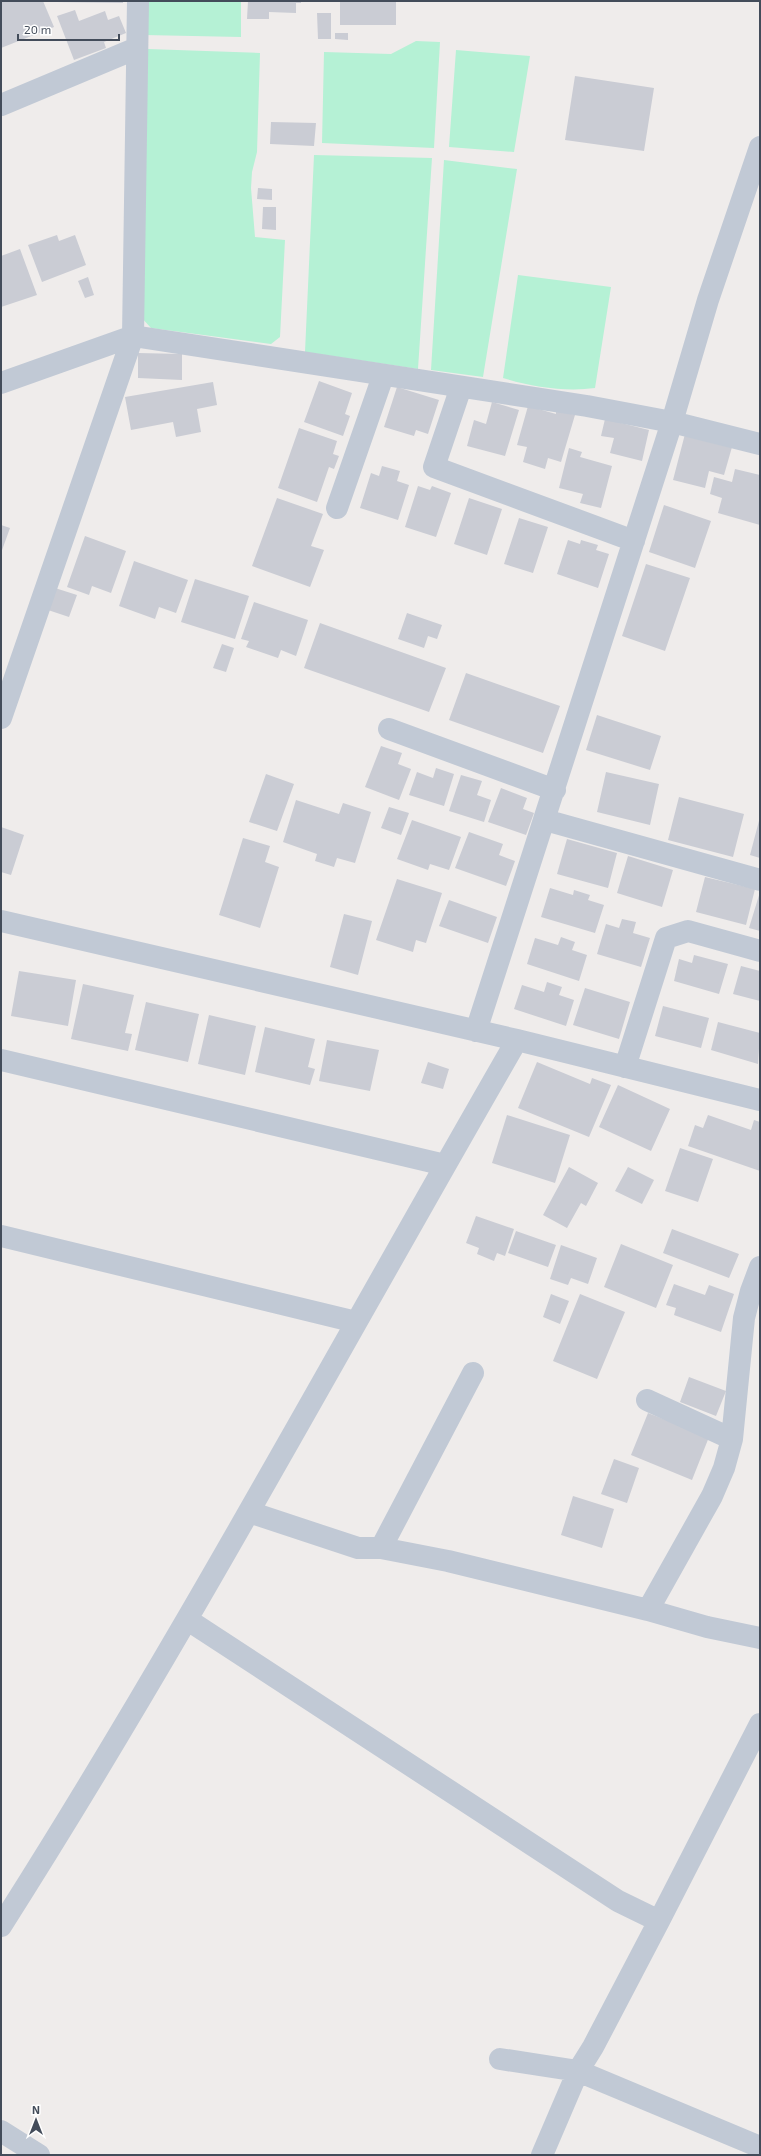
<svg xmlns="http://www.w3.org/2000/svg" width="761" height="2156" viewBox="0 0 761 2156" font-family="'Exo 2',sans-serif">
	<rect width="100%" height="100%" fill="#efeceb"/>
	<path fill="#b5f1d5" d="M 146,1 L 241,1 L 241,37 L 144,35 Z
		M 416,41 L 440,42 L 434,148 L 322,143 L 324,52 L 391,54 Z
		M 148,49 L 260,53 L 257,152 L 252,172 L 251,188 L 255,237 L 285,240 L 280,337 L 271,344 L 151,328 L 140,316 Z
		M 456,50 L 530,56 L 514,152 L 449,147 Z
		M 314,155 L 432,158 L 418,369 L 305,352 Z
		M 444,160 L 517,169 L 483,377 L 431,370 Z
		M 518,275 L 611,287 L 595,388 C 566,392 531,387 503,378 Z"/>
	<path fill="#caccd4" d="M 1,1 L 43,1 L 54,27 L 1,48 Z
		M 57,1 L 123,1 L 123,3 L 57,2 Z
		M 248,1 L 301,1 L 301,3 L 296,3 L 296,13 L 269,12 L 269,19 L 247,19 Z
		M 340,1 L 396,1 L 396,25 L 340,25 Z
		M 75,10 L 79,21 L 105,11 L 108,20 L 119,16 L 126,33 L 104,42 L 106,48 L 74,60 L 57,16 Z
		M 317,13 L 331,13 L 331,39 L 318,39 Z
		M 335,33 L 348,33 L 348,40 L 335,39 Z
		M 575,76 L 654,88 L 644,151 L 565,140 Z
		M 271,122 L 316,123 L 314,146 L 270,144 Z
		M 258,188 L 272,189 L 272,200 L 257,199 Z
		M 263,207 L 276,207 L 276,230 L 262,229 Z
		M 57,235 L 59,241 L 75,235 L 86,265 L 42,282 L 28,245 Z
		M 20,249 L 37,295 L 1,307 L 1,256 Z
		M 88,277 L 94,295 L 85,298 L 78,281 Z
		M 138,353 L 182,354 L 182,380 L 138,378 Z
		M 319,381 L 352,393 L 345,414 L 350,416 L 343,436 L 304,422 Z
		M 213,382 L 217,405 L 197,409 L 201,432 L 176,437 L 173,422 L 131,430 L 125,397 Z
		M 397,387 L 439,400 L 428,434 L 416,430 L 414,436 L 384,427 Z
		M 492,402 L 519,410 L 505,456 L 467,446 L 474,420 L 486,424 Z
		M 528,406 L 556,414 L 556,410 L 575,415 L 561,462 L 548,458 L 545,469 L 523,462 L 527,447 L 517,445 Z
		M 605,419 L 649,430 L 642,461 L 610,453 L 614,438 L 601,436 Z
		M 299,428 L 337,441 L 333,454 L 339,456 L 334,469 L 329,467 L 317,502 L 278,488 Z
		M 685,434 L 732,447 L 724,475 L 709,471 L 705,488 L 673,480 Z
		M 569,448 L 582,452 L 580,457 L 612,466 L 601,508 L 580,503 L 583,494 L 559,488 Z
		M 382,466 L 400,471 L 397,481 L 409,485 L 398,520 L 360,508 L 371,473 L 379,476 Z
		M 735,469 L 760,475 L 760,525 L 718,513 L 722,498 L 710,494 L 714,477 L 732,482 Z
		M 418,486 L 430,490 L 432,486 L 451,493 L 436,537 L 405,527 Z
		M 277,498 L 323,514 L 311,546 L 324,550 L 310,587 L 252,566 Z
		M 469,498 L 502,509 L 487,555 L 454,544 Z
		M 664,505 L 711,521 L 695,568 L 649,552 Z
		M 519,518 L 548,527 L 533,573 L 504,564 Z
		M 1,525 L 10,528 L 1,553 Z
		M 85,536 L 126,551 L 111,593 L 92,586 L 89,595 L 67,587 Z
		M 568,540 L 580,544 L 581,540 L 598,545 L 596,550 L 609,554 L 598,588 L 557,574 Z
		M 134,561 L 188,580 L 176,613 L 159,607 L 155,619 L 119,606 Z
		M 646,564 L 690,578 L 665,651 L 622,636 Z
		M 195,579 L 249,596 L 235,639 L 181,622 Z
		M 55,588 L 77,595 L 69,617 L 48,610 Z
		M 254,602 L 308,620 L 296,656 L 281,650 L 278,658 L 246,647 L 249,641 L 241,639 Z
		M 407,613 L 442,625 L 437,639 L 428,636 L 424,648 L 398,639 Z
		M 320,623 L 446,668 L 429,712 L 304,668 Z
		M 222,644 L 234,648 L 226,672 L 213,668 Z
		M 466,673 L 560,706 L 543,753 L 449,720 Z
		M 597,715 L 661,736 L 650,770 L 586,750 Z
		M 381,746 L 402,753 L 398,764 L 411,769 L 399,800 L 365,787 Z
		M 436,768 L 454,774 L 444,806 L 409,795 L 417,772 L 433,778 Z
		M 606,772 L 659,784 L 650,825 L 597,812 Z
		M 266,774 L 294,784 L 277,831 L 249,822 Z
		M 461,775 L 482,781 L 477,795 L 491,800 L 484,822 L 449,811 Z
		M 501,788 L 527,798 L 523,809 L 534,813 L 526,835 L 488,822 Z
		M 679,797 L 744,814 L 733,857 L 668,840 Z
		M 296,800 L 339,814 L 343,803 L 371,812 L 355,863 L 337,858 L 334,867 L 315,861 L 317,854 L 283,842 Z
		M 389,807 L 409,813 L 401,835 L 381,828 Z
		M 760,817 L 760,858 L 750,855 Z
		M 412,820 L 461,837 L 449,870 L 430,864 L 428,870 L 397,859 Z
		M 1,827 L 24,835 L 11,875 L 1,872 Z
		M 469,832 L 503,844 L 499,855 L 515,861 L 506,886 L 455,868 Z
		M 243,838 L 270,846 L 265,862 L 279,867 L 260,928 L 219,915 Z
		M 567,839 L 617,853 L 608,888 L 557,874 Z
		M 628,856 L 673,870 L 662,907 L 617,893 Z
		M 705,877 L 755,889 L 746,925 L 696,912 Z
		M 397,879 L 442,893 L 426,943 L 416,940 L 413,952 L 376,940 Z
		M 550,888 L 573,895 L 574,890 L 590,895 L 588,900 L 604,905 L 595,933 L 541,917 Z
		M 760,892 L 760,931 L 749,928 Z
		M 449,900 L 497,917 L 488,943 L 439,926 Z
		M 344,914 L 372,921 L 358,975 L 330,967 Z
		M 622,919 L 636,922 L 633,933 L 650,938 L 641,967 L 597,954 L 606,924 L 619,928 Z
		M 561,937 L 575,942 L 572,950 L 587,955 L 579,981 L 527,964 L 535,938 L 558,945 Z
		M 694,955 L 728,964 L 719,994 L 674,981 L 679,959 L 692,963 Z
		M 741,966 L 760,971 L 760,1001 L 733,994 Z
		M 19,971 L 76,980 L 68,1026 L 11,1016 Z
		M 547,982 L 562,987 L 559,995 L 574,1000 L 566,1026 L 514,1009 L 522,985 L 544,992 Z
		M 83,984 L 134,995 L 125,1033 L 132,1034 L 128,1051 L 71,1039 Z
		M 585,988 L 630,1002 L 619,1039 L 573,1025 Z
		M 146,1002 L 199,1014 L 188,1062 L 135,1050 Z
		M 663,1006 L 709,1018 L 701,1048 L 655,1036 Z
		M 209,1015 L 256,1026 L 245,1075 L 198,1064 Z
		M 718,1022 L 760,1033 L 758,1064 L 711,1050 Z
		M 265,1027 L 315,1039 L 308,1067 L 315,1069 L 310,1085 L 255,1072 Z
		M 327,1040 L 379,1050 L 370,1091 L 319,1081 Z
		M 428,1062 L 449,1069 L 443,1089 L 421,1083 Z
		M 537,1062 L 590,1084 L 592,1078 L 611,1085 L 589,1137 L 518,1108 Z
		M 618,1085 L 670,1109 L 651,1151 L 599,1127 Z
		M 507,1115 L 570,1135 L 555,1183 L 492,1163 Z
		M 708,1115 L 751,1130 L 754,1120 L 760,1122 L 760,1171 L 688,1146 L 695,1125 L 703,1128 Z
		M 680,1148 L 713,1159 L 698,1202 L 665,1191 Z
		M 569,1167 L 598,1183 L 586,1206 L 581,1203 L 567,1228 L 543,1215 Z
		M 628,1167 L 654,1180 L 642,1204 L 615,1191 Z
		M 476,1216 L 514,1229 L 505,1256 L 497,1253 L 494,1261 L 477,1254 L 479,1248 L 466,1243 Z
		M 672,1229 L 739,1254 L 729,1278 L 663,1253 Z
		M 516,1231 L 556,1245 L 548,1267 L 508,1253 Z
		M 621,1244 L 673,1265 L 656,1308 L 604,1287 Z
		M 561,1245 L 597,1258 L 588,1284 L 571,1278 L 568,1285 L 550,1279 Z
		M 674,1284 L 705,1295 L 709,1285 L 734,1294 L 721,1332 L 674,1315 L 676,1308 L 666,1305 Z
		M 551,1294 L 569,1301 L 560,1324 L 543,1317 Z
		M 580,1294 L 625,1312 L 597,1379 L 553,1361 Z
		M 689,1377 L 726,1391 L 716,1416 L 680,1402 Z
		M 648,1413 L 709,1437 L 692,1480 L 631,1455 Z
		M 614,1459 L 639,1468 L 627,1503 L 601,1494 Z
		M 573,1496 L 614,1509 L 602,1548 L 561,1535 Z"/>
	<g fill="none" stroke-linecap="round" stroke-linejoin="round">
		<path stroke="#c1c9d5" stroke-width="22" d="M 1,105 L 137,48
			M 1,383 L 133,336 L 587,406 L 672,422 L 760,444
			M 461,387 L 434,467 L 634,541
			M 337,508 L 383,376
			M 1,718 L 133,336 L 138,1
			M 389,729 L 555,790
			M 545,820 L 760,880
			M 1,921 L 517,1040 L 760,1100
			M 476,1031 L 672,422 L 708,300 L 760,147
			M 1,1060 L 445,1165
			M 625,1067 L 666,938 L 688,931 L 760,951
			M 1,1236 L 356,1322
			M 647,1400 L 732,1439
			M 249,1512 L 358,1548 L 381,1548 L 448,1561 L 648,1610 L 707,1627 L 760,1638
			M 381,1548 L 473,1373
			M 648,1610 L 712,1496 L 724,1468 L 732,1439 L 744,1318 L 751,1291 L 760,1267
			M 188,1620 L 618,1901 L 659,1921
			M 1,1926 C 185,1637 346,1336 517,1040
			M 500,2059 L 578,2071 L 760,2147
			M 1,2131 L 39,2155
			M 542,2155 L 578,2071 L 593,2047 L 659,1921 L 760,1724"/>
	</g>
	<rect width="761" height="2156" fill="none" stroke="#434c5a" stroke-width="4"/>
	<g transform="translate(36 2120)" stroke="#ffffff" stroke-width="3" paint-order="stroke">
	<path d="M0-3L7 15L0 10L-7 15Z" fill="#434c5a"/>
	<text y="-6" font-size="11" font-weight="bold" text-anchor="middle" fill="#434c5a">N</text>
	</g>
	<path d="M18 34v6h101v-6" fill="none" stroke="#434c5a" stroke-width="2"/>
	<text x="24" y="34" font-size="12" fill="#434c5a" stroke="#ffffff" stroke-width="3" paint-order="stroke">20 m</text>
</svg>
